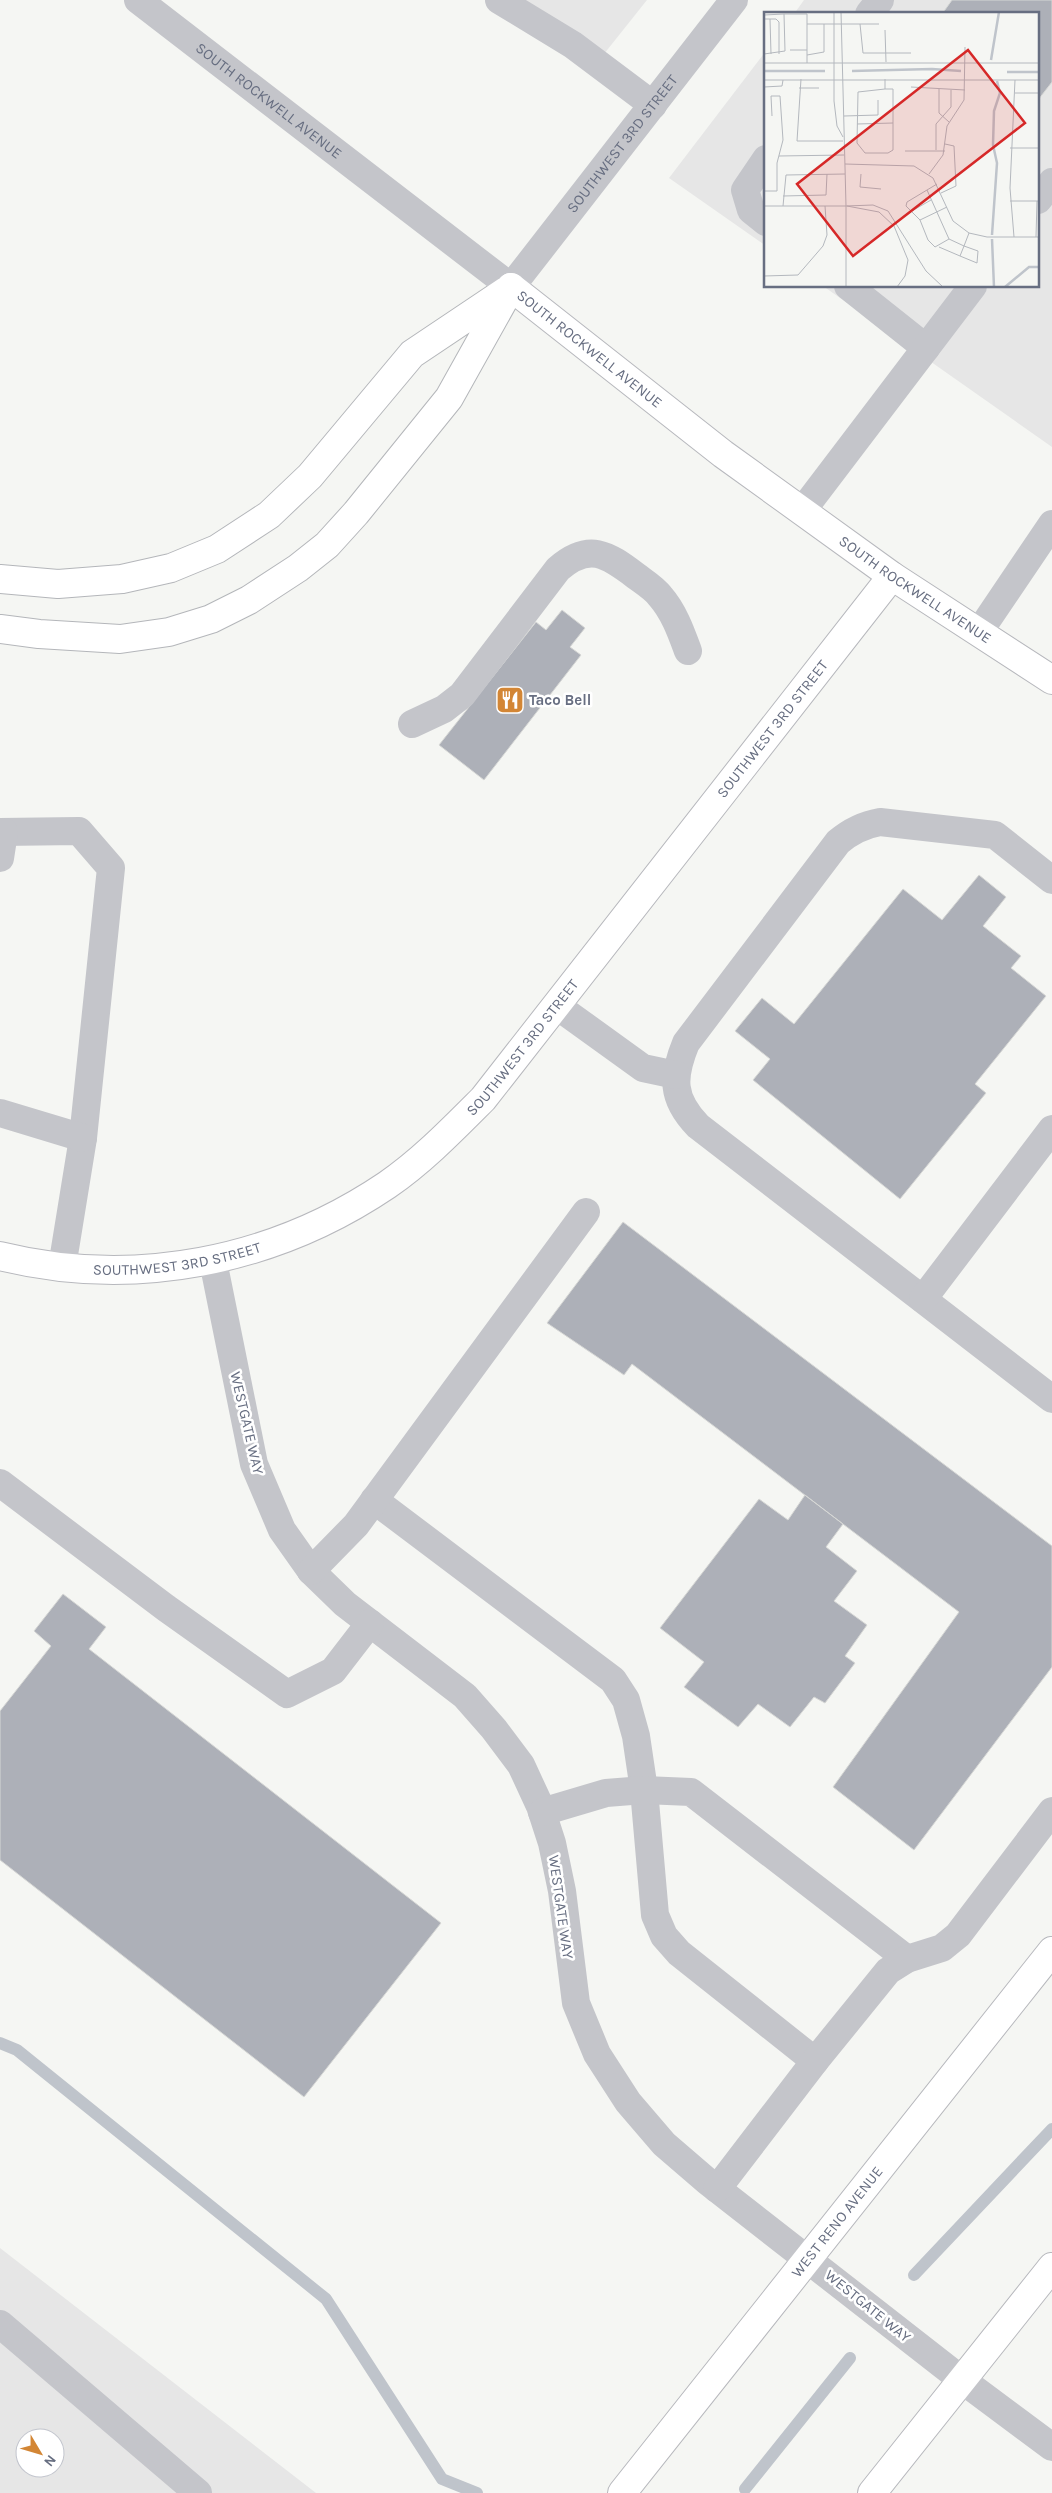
<svg xmlns="http://www.w3.org/2000/svg" width="1052" height="2493" viewBox="0 0 1052 2493" font-family="Karla,sans-serif">
	<rect width="100%" height="100%" fill="#f5f6f3"/>
	<path fill="#e6e6e6" fill-rule="evenodd" d="M 518,0 L 647,0 L 596,64 Z
		M 804,0 L 1052,0 L 1052,447 L 823,286 L 1038,286 L 1038,14 L 794,14 Z
		M 766,51 L 766,246 L 669,178 Z
		M 0,2248 L 316,2493 L 0,2493 ZM 25,2438 L 55,2438 L 55,2468 L 25,2468 Z"/>
	<g fill="none" stroke-linecap="round" stroke-linejoin="round">
		<path stroke="#bfc4cb" stroke-width="12" d="M 0,2043 L 17,2050 L 326,2299 L 442,2479 L 477,2493
			M 914,2275 L 1052,2129
			M 745,2489 L 850,2358"/>
	</g>
	<path fill="#adb0b8" stroke="#d6d7d5" d="M 952,0 L 1052,0 L 1052,82 L 1038,100 L 1038,14 L 942,14 Z
		M 562,610 L 585,628 L 570,647 L 581,655 L 484,780 L 439,745 L 536,622 L 546,630 Z
		M 979,875 L 1006,897 L 983,926 L 1021,956 L 1011,968 L 1046,996 L 975,1084 L 986,1093 L 900,1199 L 753,1080 L 770,1059 L 735,1031 L 762,998 L 794,1024 L 903,889 L 942,920 Z
		M 623,1222 L 1052,1546 L 1052,1667 L 914,1850 L 833,1787 L 959,1612 L 632,1364 L 624,1375 L 547,1323 Z
		M 805,1495 L 843,1524 L 826,1547 L 857,1571 L 834,1601 L 867,1625 L 845,1656 L 855,1663 L 825,1703 L 814,1697 L 790,1727 L 758,1704 L 738,1727 L 684,1687 L 704,1662 L 660,1628 L 759,1499 L 788,1520 Z
		M 63,1594 L 106,1627 L 89,1649 L 441,1923 L 304,2097 L 0,1860 L 0,1711 L 51,1646 L 34,1631 Z"/>
	<g fill="none" stroke-linecap="round" stroke-linejoin="round">
		<defs>
			<g id="major">
				<path id="s2" d="M 511,287 L 723,454 L 892,576 L 1052,680"/>
				<path id="s3" d="M 0,1256 C 134,1289 273,1262 387,1185 C 422,1161 453,1129 483,1099 L 892,576"/>
				<path id="s4" d="M 622,2493 L 1052,1951"/>
				<path d="M 872,2493 L 1052,2267"/>
			</g>
			<path id="highway" d="M 0,579 L 58,584 L 122,579 L 171,568 L 217,549 L 269,515 L 310,476 L 412,354 L 506,291
				M 0,629 L 39,634 L 120,639 L 169,632 L 211,619 L 249,600 L 298,568 L 327,545 L 356,513 L 449,398 L 511,287"/>
		</defs>
		<use href="#major" stroke="#b7b8bd" stroke-width="30"/>
		<use href="#highway" stroke="#b4b6ba" stroke-width="30"/>
		<g stroke="#c4c5ca" stroke-width="28">
			<path id="s1" d="M 138,0 L 511,287 L 734,0"/>
			<path d="M 499,0 L 573,45 L 653,105"/>
			<path d="M 869,14 L 880,0"/>
			<path d="M 766,159 L 745,190 L 751,210 L 766,222"/>
			<path d="M 1038,200 L 1052,182"/>
			<path d="M 848,286 L 926,348"/>
			<path d="M 802,511 L 973,286"/>
			<path d="M 979,632 L 1052,524"/>
			<path d="M 412,724 L 444,709 L 462,695 L 558,569 C 589,542 607,554 636,576 C 644,582 654,588 660,596 C 674,612 681,632 688,651"/>
			<path d="M 0,832 L 79,831 L 111,868 L 83,1138 L 62,1267"/>
			<path d="M 0,858 L 4,832"/>
			<path d="M 1052,880 L 995,835 L 880,822 C 863,825 851,831 838,842 L 686,1043 C 672,1077 671,1098 698,1126 L 1052,1399"/>
			<path d="M 557,1006 L 643,1068 L 676,1075"/>
			<path d="M 0,1113 L 83,1138"/>
			<path d="M 213,1261 L 254,1464 L 282,1530 L 311,1571 L 345,1604 L 465,1696 L 494,1729 L 521,1765 L 540,1806 L 552,1843 L 562,1891 L 576,2003 L 597,2054 L 628,2102 L 664,2144 L 707,2181 L 962,2380 L 1052,2447"/>
			<path d="M 923,1299 L 1052,1129"/>
			<path d="M 0,1483 L 166,1608 L 287,1694 L 333,1671 L 370,1623"/>
			<path d="M 374,1500 L 613,1680 L 626,1700 L 636,1736 L 644,1790 L 655,1915 L 664,1936 L 679,1953 L 815,2061"/>
			<path d="M 311,1571 L 356,1525 L 586,1212"/>
			<path d="M 542,1812 L 606,1793 L 644,1790 L 691,1792 L 907,1959"/>
			<path d="M 717,2189 L 815,2061 L 888,1971 L 907,1959 L 942,1948 L 958,1935 L 1052,1811"/>
			<path d="M 0,2324 L 198,2493"/>
		</g>
		<use href="#major" stroke="#fff" stroke-width="28"/>
		<use href="#highway" stroke="#fff" stroke-width="28"/>
	</g>
	<defs>
		<symbol id="restaurant-square" viewBox="-11 -11 22 22"><rect x="-9" y="-9" width="18" height="18" rx="4" fill="#d38635" stroke="#fff"/><path d="M-5-6h1v4h1v-4h1v4h1v-4h1v5L-1.5 .5V6h-2V.5L-5-1ZM5-6V6H3V1.5H1.5Q1.5-4 5-6Z" fill="#fff"/></symbol>
	</defs>
	<g fill-rule="evenodd">
		<use href="#restaurant-square" x="494" y="684" width="32" height="32"/>
	</g>
	<g text-anchor="middle" dominant-baseline="central" stroke-width="5" stroke-linejoin="round" paint-order="stroke">
		<g font-size="15" fill="#676e81" stroke="#fff">
			<text stroke="none"><textPath href="#s1" startOffset="165">SOUTH ROCKWELL AVENUE</textPath></text>
			<text stroke="none"><textPath href="#s1" startOffset="652">SOUTHWEST 3RD STREET</textPath></text>
			<text stroke="none"><textPath href="#s2" startOffset="100">SOUTH ROCKWELL AVENUE</textPath></text>
			<text stroke="none"><textPath href="#s2" startOffset="505">SOUTH ROCKWELL AVENUE</textPath></text>
			<text stroke="none"><textPath href="#s3" startOffset="1004">SOUTHWEST 3RD STREET</textPath></text>
			<text stroke="none"><textPath href="#s3" startOffset="599">SOUTHWEST 3RD STREET</textPath></text>
			<text stroke="none"><textPath href="#s3" startOffset="179">SOUTHWEST 3RD STREET</textPath></text>
			<text transform="translate(247 1423) rotate(77)">WESTGATE WAY</text>
			<text transform="translate(561 1907) rotate(82)">WESTGATE WAY</text>
			<text stroke="none"><textPath href="#s4" startOffset="346">WEST RENO AVENUE</textPath></text>
			<text transform="translate(868 2306) rotate(39)">WESTGATE WAY</text>
		</g>
		<g font-size="15" font-weight="bold" fill="#676e81" stroke="#fff" text-anchor="start">
			<text x="529" y="700">Taco Bell</text>
		</g>
	</g>
	<g transform="translate(764 12)">
		<rect width="275" height="275" fill="#f5f6f3"/>
		<path fill="none" stroke="#bfc4cb" stroke-width="2.5" d="M 227,48 L 235,0M 0,59 L 61,59M 88,59 L 168,57 L 197,59M 243,60 L 275,60M 228,223 L 233,151 L 229,133 L 230,99 L 236,81 L 233,69M 228,227 L 230,275M 241,275 L 265,255 L 275,255"/>
		<path fill="none" stroke="#b4b8be" stroke-width="1" d="M 70,0 L 70,89 L 73,114 L 79,125M 77,0 L 82,194M 0,3 L 20,2M 0,7 L 12,7 L 15,10 L 15,42M 6,7 L 7,42M 96,12 L 99,41 L 147,41M 121,18 L 122,50M 26,38 L 43,38M 0,42 L 21,39 L 20,2 L 43,2 L 43,12M 43,43 L 60,40 L 60,12M 0,51 L 275,51M 43,51 L 43,12 L 115,12M 37,67 L 33,129 L 79,129M 121,67 L 121,77 L 129,77 L 129,138 L 124,141 L 101,141 L 93,131 L 94,80 L 121,77M 0,68 L 275,68M 0,75 L 18,74 L 19,68M 147,75 L 201,78M 35,76 L 55,76M 175,77 L 175,101 L 185,110M 251,81 L 275,81M 80,104 L 114,103 L 114,88M 93,112 L 129,111M 246,136 L 275,136M 172,138 L 172,112 L 187,95 L 187,78M 141,139 L 181,139M 15,144 L 80,143M 81,152 L 150,154 L 169,166 L 189,209 L 205,221 L 223,225 L 275,225M 97,162 L 96,175 L 117,177M 165,162 L 179,143 L 183,114 L 200,88 L 201,35M 173,172 L 143,190 L 142,194 L 156,208 L 183,195M 163,178 L 185,227M 0,179 L 13,179 L 13,151 L 19,128 L 16,84 L 7,84 L 8,104M 177,181 L 192,174 L 190,134 L 181,132M 19,184 L 62,183 L 63,162M 246,189 L 275,189M 0,194 L 82,194 L 82,275M 19,194 L 22,163 L 81,162M 82,194 L 109,193 L 124,199 L 162,259 L 179,275M 83,194 L 115,200 L 130,214 L 144,248 L 141,264 L 133,275M 146,200 L 167,188M 156,208 L 164,228 L 171,235 L 185,227 L 200,234 L 205,221M 250,225 L 246,176 L 251,68M 272,225 L 273,189M 175,235 L 196,244 L 200,234 L 214,239 L 213,251 L 196,244M 0,264 L 34,263 L 59,234 L 63,223 L 61,194"/>
		<path fill="#d62828" fill-opacity="0.15" stroke="#d62828" stroke-width="2.5" d="M 204,38 L 261,111 L 89,244 L 33,172 Z"/>
		<rect width="275" height="275" fill="none" stroke="#676e81" stroke-width="2.5"/>
	</g>
	<g transform="translate(40 2453) rotate(128)"><circle r="24" fill="#ffffff" stroke="#c2c5cd"/>
	<path d="M0-4L9 19L0 12L-9 19Z" fill="#d38635"/>
	<text y="-8" font-size="14" font-weight="bold" text-anchor="middle" fill="#676e81">N</text>
	</g>
</svg>
